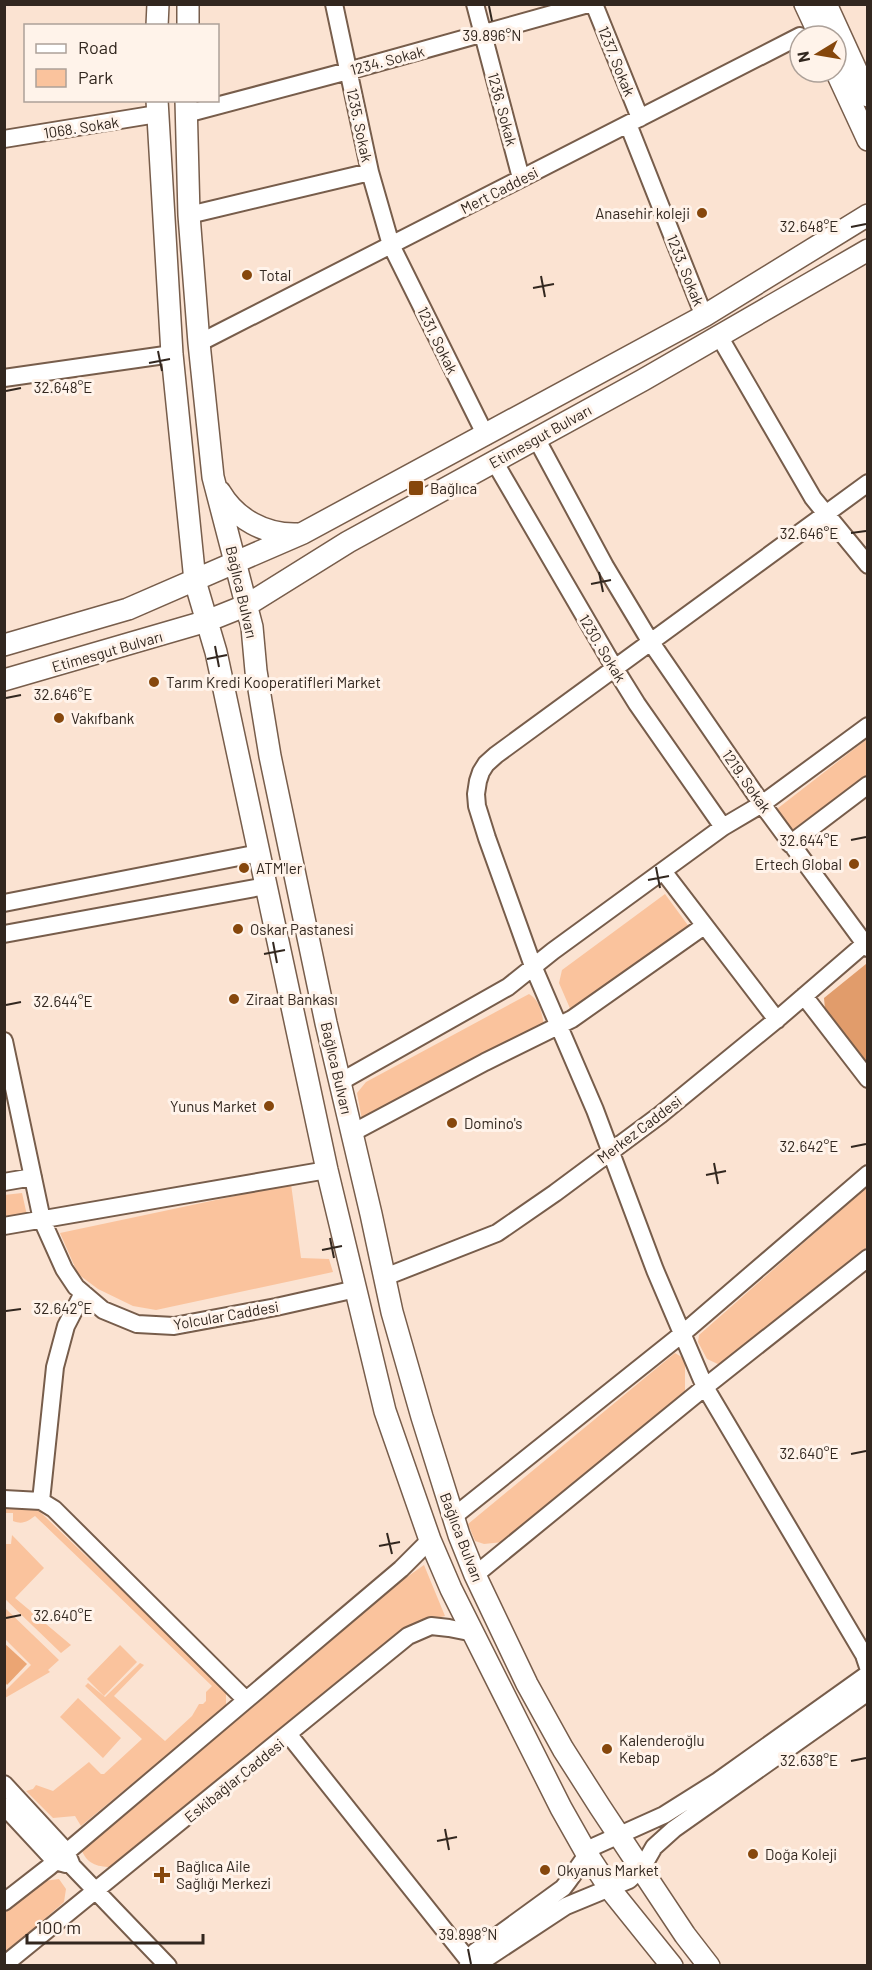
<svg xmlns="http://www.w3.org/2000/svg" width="872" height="1970" viewBox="0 0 872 1970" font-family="Barlow,sans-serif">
	<rect width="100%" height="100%" fill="#fbe3d2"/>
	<path fill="#fac39d" d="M 867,739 L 867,776 L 804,826 L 791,831 L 773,812 Z
		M 665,894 L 690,928 L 572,1013 L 559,983 L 562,970 Z
		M 529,994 C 540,1000 542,1014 544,1025 L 362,1120 L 357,1093 L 366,1082 Z
		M 291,1184 L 301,1258 L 329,1259 L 333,1272 L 156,1310 L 133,1306 L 98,1289 L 78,1274 L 60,1233 Z
		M 867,1187 L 867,1247 L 720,1365 L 707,1359 L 698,1342 L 699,1335 Z
		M 22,1193 L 28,1220 L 5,1224 L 4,1195 Z
		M 675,1353 L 685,1359 L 685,1395 L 503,1542 L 484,1544 L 475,1541 L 468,1524 Z
		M 4,1509 L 37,1509 L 226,1690 L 226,1706 L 81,1826 L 75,1816 L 53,1818 L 26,1791 L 33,1789 L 36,1785 L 53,1791 L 89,1762 L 101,1774 L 104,1774 L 142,1739 L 85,1686 L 88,1683 L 105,1697 L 140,1663 L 144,1665 L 114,1696 L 165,1741 L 192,1716 L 199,1704 L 203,1704 L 206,1701 L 206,1692 L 212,1686 L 35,1516 C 28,1521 23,1525 13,1521 L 13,1513 L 5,1513 Z
		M 12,1535 L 44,1568 L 15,1598 L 71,1645 L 61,1653 L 5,1599 L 5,1544 L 11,1544 Z
		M 424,1565 L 445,1616 L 411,1625 L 113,1867 C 99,1867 88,1865 82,1851 L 87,1843 L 390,1589 Z
		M 5,1608 L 59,1660 L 48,1670 L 50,1672 L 5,1698 L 5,1691 L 31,1665 L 5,1639 Z
		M 120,1645 L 137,1662 L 104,1696 L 87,1679 Z
		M 78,1698 L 121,1738 L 103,1758 L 60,1717 Z
		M 59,1879 L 66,1889 L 64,1902 L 5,1954 L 5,1913 L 44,1881 Z"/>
	<path fill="#e19c6b" d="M 866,964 L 867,964 L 867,1066 L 825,1009 L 824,998 Z"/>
	<path fill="#eba573" d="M 4,1643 L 27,1664 L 7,1685 L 5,1682 Z"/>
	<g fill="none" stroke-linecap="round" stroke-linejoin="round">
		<defs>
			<path id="minor" d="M 334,4 L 370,172 L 391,245 L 486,436
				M 475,4 L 521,178
				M 594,4 L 640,118
				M 186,114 L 348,71 L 588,4
				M 628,124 L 704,316
				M 4,139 L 157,114
				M 189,215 L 370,172
				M 719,336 L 813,498 L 868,565
				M 199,343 L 800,36
				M 4,378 L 172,354
				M 536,438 L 605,566 L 650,641 L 762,804 L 868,948
				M 494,461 L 614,667 L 637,704 L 723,827
				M 868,483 L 496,755 L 486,764 L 481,772 L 478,781 L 476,794 L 477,806 L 487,838 L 533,966 L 595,1110 L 655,1270 L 705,1387 L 864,1655 L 868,1667
				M 790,844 L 868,785
				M 663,871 L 777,1020
				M 4,903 L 259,853
				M 4,934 L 266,886
				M 804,996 L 868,1079
				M 4,1041 L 42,1220 L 64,1269 L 76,1287 L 103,1310 L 137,1324 L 174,1326 L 276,1307 L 356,1289
				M 340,1082 L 508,987 L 553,951 L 723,827 L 762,804 L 868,726
				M 352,1133 L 485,1062 L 572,1019 L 704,926
				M 4,1182 L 33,1177
				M 4,1226 L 327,1170
				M 385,1277 L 497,1233 L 555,1193 L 660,1115 L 781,1016 L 868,941
				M 4,1499 L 41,1501 L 54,1509 L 245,1699
				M 41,1501 L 55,1367 L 66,1326 L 83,1293
				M 453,1517 L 682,1334 L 868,1174
				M 475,1575 L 705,1387 L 868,1258
				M 289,1735 L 473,1966
				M 4,1784 L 66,1851 L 72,1866 L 168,1966
				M 4,1806 L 55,1861 L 66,1864
				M 4,1902 L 49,1867 L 401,1569 L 430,1540
				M 471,1963 L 475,1952 L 563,1888 C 574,1875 582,1859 595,1846 L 664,1815 L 718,1781 L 868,1674
				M 4,1965 L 408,1636 L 431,1626 L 449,1628 L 474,1633
				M 468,1965 L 481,1962 L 566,1906 L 629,1880 L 642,1868 L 654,1847 L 674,1829 L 868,1692"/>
			<path id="major" d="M 805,4 L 820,36
				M 826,4 L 868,96
				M 157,26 L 158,4
				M 188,26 L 188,4
				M 836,71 L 868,140
				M 157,100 L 172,354 L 195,581 L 216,652 L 327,1170 L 385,1411 L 430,1540 L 451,1589 L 561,1808 L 587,1854 L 610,1889 L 672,1966
				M 186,100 L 189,215 L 199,343 L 213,477 L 252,627 L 256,671 L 270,756 L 326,1023 L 371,1214 L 392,1312 L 422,1417 L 459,1535 L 475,1575 L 527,1684 L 563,1749 L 600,1807 L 685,1935 L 709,1966
				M 220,492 C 236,519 265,535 297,534
				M 4,645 L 128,609 L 303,533 L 704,316 L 868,215
				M 4,680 L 207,621 L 247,605 L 348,542 L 643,380 L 868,250"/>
		</defs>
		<use href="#minor" stroke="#775d4b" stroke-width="20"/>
		<use href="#major" stroke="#775d4b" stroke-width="24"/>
		<use href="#minor" stroke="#fff" stroke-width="16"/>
		<use href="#major" stroke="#fff" stroke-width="21"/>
	</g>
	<path fill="none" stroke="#32271f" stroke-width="2" d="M 489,6 L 492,21M 851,227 L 866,224M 541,276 L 545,297M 533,288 L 554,284M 158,351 L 162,371M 149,363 L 170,359M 6,391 L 21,388M 851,533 L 866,531M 599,572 L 603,592M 591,584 L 611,580M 215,646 L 219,667M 207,659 L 227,655M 6,698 L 21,695M 851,840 L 866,837M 656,867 L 660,888M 648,880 L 669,876M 273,942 L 277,963M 264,954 L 285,950M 6,1005 L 21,1002M 851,1147 L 866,1144M 714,1163 L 718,1184M 706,1175 L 726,1171M 330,1238 L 334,1258M 322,1250 L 342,1246M 6,1311 L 21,1309M 851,1454 L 866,1451M 387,1533 L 392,1554M 379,1546 L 400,1542M 6,1618 L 21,1615M 851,1761 L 866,1758M 445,1829 L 449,1850M 437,1841 L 457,1837M 468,1949 L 471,1964"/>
	<g fill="#86470c" stroke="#fff3ea" stroke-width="2">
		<circle cx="702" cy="213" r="6"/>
		<circle cx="247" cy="275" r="6"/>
		<rect x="408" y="480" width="16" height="16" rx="3"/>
		<circle cx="154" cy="682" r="6"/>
		<circle cx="59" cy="718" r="6"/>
		<circle cx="854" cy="864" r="6"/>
		<circle cx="244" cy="868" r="6"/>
		<circle cx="238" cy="929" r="6"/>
		<circle cx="234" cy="999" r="6"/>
		<circle cx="269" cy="1106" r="6"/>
		<circle cx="452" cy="1123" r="6"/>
		<circle cx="607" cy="1749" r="6"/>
		<circle cx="753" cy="1854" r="6"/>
		<circle cx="545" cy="1870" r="6"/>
		<path d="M159 1866h6v6h6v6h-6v6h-6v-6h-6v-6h6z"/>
	</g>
	<g text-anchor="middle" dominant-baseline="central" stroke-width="6" stroke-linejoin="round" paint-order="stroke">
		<g font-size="15" fill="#32271f" stroke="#fff3ea">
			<text transform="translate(387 60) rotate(-15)">1234. Sokak</text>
			<text transform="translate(617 61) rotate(68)">1237. Sokak</text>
			<text transform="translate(503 109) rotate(75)">1236. Sokak</text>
			<text transform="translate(360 125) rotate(78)">1235. Sokak</text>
			<text transform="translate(81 127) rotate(-9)">1068. Sokak</text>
			<text transform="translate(499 190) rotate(-27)">Mert Caddesi</text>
			<text transform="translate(686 270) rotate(68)">1233. Sokak</text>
			<text transform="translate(438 340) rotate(64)">1231. Sokak</text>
			<text transform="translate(540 436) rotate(-29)">Etimesgut Bulvarı</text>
			<text transform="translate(242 592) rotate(77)">Bağlıca Bulvarı</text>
			<text transform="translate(603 648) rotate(59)">1230. Sokak</text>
			<text transform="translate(107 651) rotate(-16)">Etimesgut Bulvarı</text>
			<text transform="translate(747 781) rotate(55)">1219. Sokak</text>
			<text transform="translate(337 1068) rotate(77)">Bağlıca Bulvarı</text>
			<text transform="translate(639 1129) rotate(-37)">Merkez Caddesi</text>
			<text transform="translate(226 1315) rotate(-10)">Yolcular Caddesi</text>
			<text transform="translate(462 1537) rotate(69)">Bağlıca Bulvarı</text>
			<text transform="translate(234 1780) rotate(-39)">Eskibağlar Caddesi</text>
		</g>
		<g font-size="15" fill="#32271f" stroke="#fff3ea" text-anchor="start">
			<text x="690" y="213" text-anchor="end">Anasehir koleji</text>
			<text x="259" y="275">Total</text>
			<text x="430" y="488">Bağlıca</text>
			<text x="166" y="682">Tarım Kredi Kooperatifleri Market</text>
			<text x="71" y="718">Vakıfbank</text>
			<text x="842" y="864" text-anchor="end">Ertech Global</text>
			<text x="256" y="868">ATM'ler</text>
			<text x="250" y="929">Oskar Pastanesi</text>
			<text x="246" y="999">Ziraat Bankası</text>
			<text x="257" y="1106" text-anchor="end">Yunus Market</text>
			<text x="464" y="1123">Domino's</text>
			<text x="619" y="1740">Kalenderoğlu<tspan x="619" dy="17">Kebap</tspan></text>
			<text x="765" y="1854">Doğa Koleji</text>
			<text x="176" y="1866">Bağlıca Aile<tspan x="176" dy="17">Sağlığı Merkezi</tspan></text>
			<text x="557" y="1870">Okyanus Market</text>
		</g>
	</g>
	<g font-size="15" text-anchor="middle" fill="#32271f" stroke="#fff3ea" stroke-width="6" stroke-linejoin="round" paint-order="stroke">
		<text x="492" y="41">39.896°N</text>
		<text x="809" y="232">32.648°E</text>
		<text x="63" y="393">32.648°E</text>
		<text x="809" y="539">32.646°E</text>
		<text x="63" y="700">32.646°E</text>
		<text x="809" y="846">32.644°E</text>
		<text x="63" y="1007">32.644°E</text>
		<text x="809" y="1152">32.642°E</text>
		<text x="63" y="1314">32.642°E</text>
		<text x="809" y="1459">32.640°E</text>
		<text x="63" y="1621">32.640°E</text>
		<text x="809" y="1766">32.638°E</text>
		<text x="468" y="1940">39.898°N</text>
	</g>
	<rect width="872" height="1970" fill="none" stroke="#32271f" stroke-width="12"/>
	<rect x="24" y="24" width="195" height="78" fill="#fff3ea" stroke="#ada199" stroke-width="1.5"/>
	<rect x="36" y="44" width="30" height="9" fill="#ffffff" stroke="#ada199" stroke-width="1.5"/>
	<text x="78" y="54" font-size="18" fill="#32271f">Road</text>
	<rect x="36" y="69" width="30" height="18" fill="#fac39d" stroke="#ada199" stroke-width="1.5"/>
	<text x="78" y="84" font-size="18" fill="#32271f">Park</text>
	<g transform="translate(818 54) rotate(259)"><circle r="28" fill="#fff3ea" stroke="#ada199" stroke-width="1.5"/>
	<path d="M0-4.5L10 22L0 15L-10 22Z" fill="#86470c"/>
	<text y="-9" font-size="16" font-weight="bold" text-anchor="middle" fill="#32271f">N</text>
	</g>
	<path d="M27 1934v9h176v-9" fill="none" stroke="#32271f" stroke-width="3"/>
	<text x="36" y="1934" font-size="18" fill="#32271f" stroke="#fff3ea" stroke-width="4.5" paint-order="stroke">100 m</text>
</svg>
